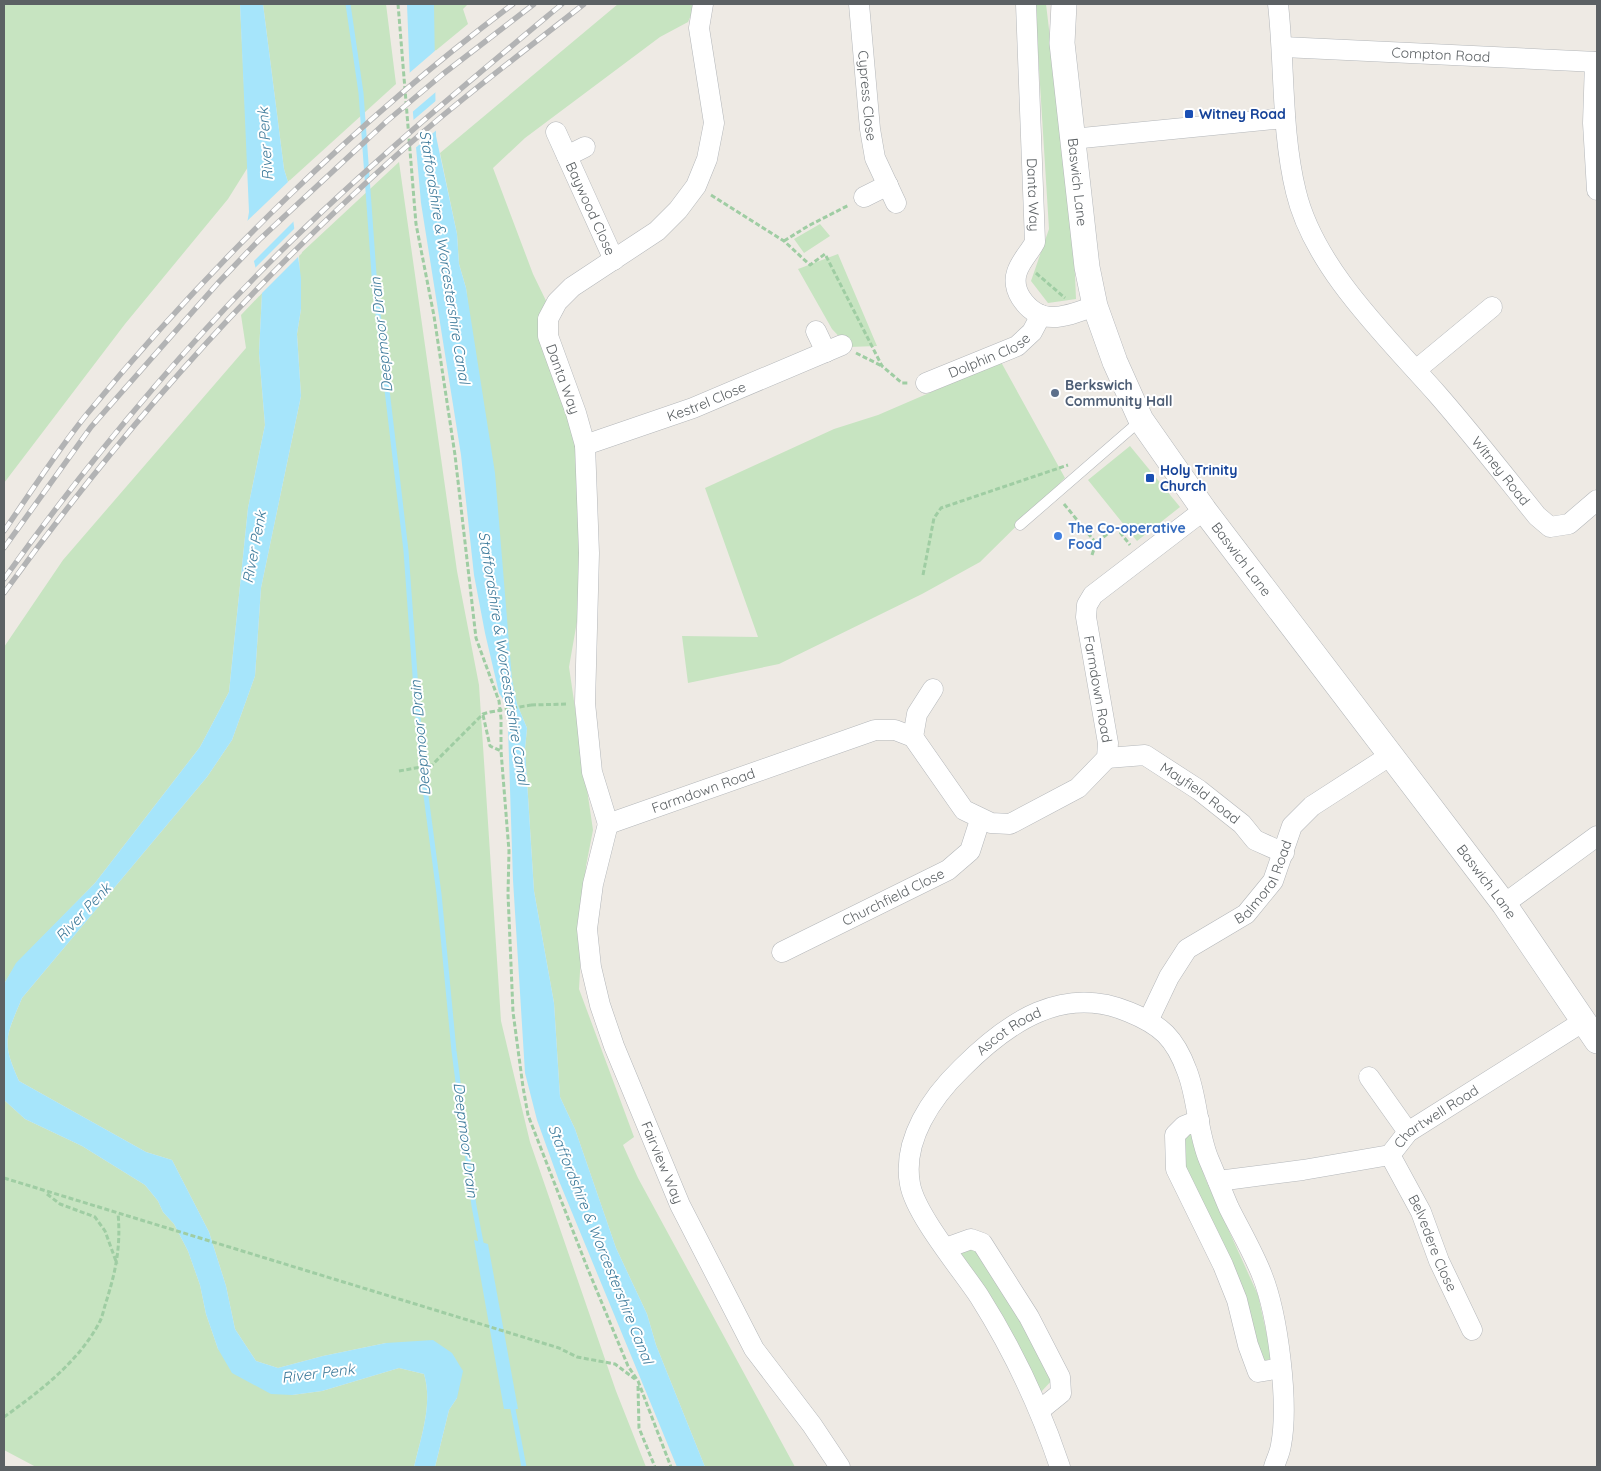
<svg xmlns="http://www.w3.org/2000/svg" width="1601" height="1471" viewBox="0 0 1601 1471" font-family="Quicksand,sans-serif">
	<rect width="100%" height="100%" fill="#eeeae4"/>
	<path fill="#c7e4c1" d="M 4,4 L 240,4 L 248,167 L 228,199 L 125,324 L 4,483 Z
		M 263,4 L 386,4 L 396,84 L 288,182 L 284,169 Z
		M 436,4 L 468,4 L 463,9 L 468,24 L 434,52 L 434,5 Z
		M 618,4 L 696,4 L 688,22 L 660,37 L 525,138 L 493,168 L 533,274 L 549,307 L 585,445 L 589,553 L 569,667 L 593,830 L 586,866 L 579,989 L 634,1137 L 623,1145 L 638,1178 L 795,1467 L 705,1467 L 656,1345 L 647,1314 L 616,1248 L 575,1129 L 560,1097 L 554,1003 L 534,891 L 525,749 L 527,728 L 517,704 L 512,679 L 466,288 L 459,264 L 457,234 L 440,153 Z
		M 1035,4 L 1046,4 L 1073,230 L 1076,299 L 1048,303 L 1031,281 L 1049,229 Z
		M 399,162 L 457,571 L 479,685 L 501,1021 L 530,1142 L 616,1391 L 646,1467 L 435,1467 L 449,1410 L 457,1398 L 386,1343 L 323,1356 L 278,1368 L 256,1361 L 235,1329 L 226,1286 L 209,1232 L 172,1160 L 146,1152 L 19,1081 C 1,1041 6,1037 22,998 L 207,777 L 232,740 L 255,676 L 261,588 L 301,396 L 297,334 L 301,309 L 299,255 Z
		M 820,224 L 830,236 L 804,253 L 794,239 Z
		M 838,254 L 877,346 L 849,347 L 832,329 L 798,269 Z
		M 262,293 L 259,353 L 265,425 L 248,508 L 229,692 L 200,747 L 95,883 L 17,963 L 4,984 L 4,647 L 63,560 L 246,348 L 241,315 Z
		M 1001,362 L 1065,478 L 980,562 L 922,594 L 779,664 L 688,683 L 682,636 L 758,637 L 705,488 L 834,429 L 878,415 Z
		M 1130,446 L 1180,507 L 1137,541 L 1088,480 Z
		M 4,1100 L 25,1119 L 82,1146 L 145,1185 L 158,1201 L 163,1212 L 174,1224 L 188,1251 L 200,1285 L 206,1314 L 218,1349 L 292,1395 L 322,1391 L 399,1368 L 424,1374 C 433,1404 421,1437 414,1467 L 36,1467 L 4,1450 Z
		M 1191,1133 L 1205,1178 L 1258,1295 L 1272,1359 L 1261,1361 L 1184,1175 L 1180,1144 Z
		M 977,1246 L 1054,1378 L 1041,1392 L 991,1301 L 961,1253 Z"/>
	<path fill="#a6e5fb" d="M 240,4 L 263,4 L 284,169 L 288,182 L 301,278 L 301,309 L 297,334 L 301,396 L 261,588 L 255,676 L 232,740 L 207,777 L 22,998 C 6,1037 1,1041 19,1081 L 146,1152 L 172,1160 L 209,1232 L 226,1286 L 235,1329 L 256,1361 L 278,1368 L 323,1356 L 386,1343 L 433,1340 L 452,1353 L 463,1371 L 457,1398 L 449,1410 L 435,1467 L 414,1467 C 421,1437 433,1404 424,1374 L 399,1368 L 322,1391 L 292,1395 L 271,1394 L 232,1373 L 218,1349 L 206,1314 L 200,1285 L 188,1251 L 174,1224 L 163,1212 L 158,1201 L 145,1185 L 82,1146 L 25,1119 L 4,1100 L 4,984 L 16,963 L 95,883 L 200,747 L 229,692 L 248,508 L 265,425 L 259,353 L 262,293 L 246,230 L 249,212 Z
		M 407,4 L 434,4 L 436,136 L 457,234 L 459,264 L 466,288 L 495,473 L 512,679 L 517,704 L 527,728 L 525,749 L 534,891 L 554,1003 L 560,1097 L 575,1129 L 616,1248 L 647,1314 L 656,1345 L 705,1467 L 677,1467 L 559,1181 L 537,1120 L 525,1073 L 513,880 L 508,728 L 511,719 L 507,705 L 499,693 L 485,633 L 474,575 L 461,455 L 421,203 L 410,80 Z
		M 474,1240 L 488,1244 L 518,1409 L 504,1409 Z"/>
	<path fill="#eeeae4" d="M 436,50 L 437,91 L 410,114 L 407,75 Z
		M 438,99 L 439,128 L 413,150 L 411,122 Z
		M 290,180 L 296,219 L 252,263 L 244,230 L 245,223 Z
		M 297,226 L 302,253 L 259,296 L 253,270 Z"/>
	<g fill="none" stroke-linecap="round" stroke-linejoin="round">
		<path stroke="#a6e5fb" stroke-width="5" d="M 348,4 L 361,93 L 375,288 L 406,551 L 421,758 L 439,894 L 454,1051 L 474,1206 L 482,1248
			M 512,1404 L 524,1467"/>
		<defs>
			<path id="service" d="M 1020,525 L 1141,420"/>
			<g id="minor">
				<path id="s1" d="M 859,4 L 870,129 L 875,158 L 896,203"/>
				<path id="s2" d="M 1026,4 L 1035,242 C 1030,252 1021,260 1017,272 C 1014,281 1016,290 1021,298 C 1041,328 1067,316 1095,306"/>
				<path id="s3" d="M 1278,4 C 1285,66 1281,131 1296,192 C 1314,268 1387,337 1438,395 C 1472,434 1504,475 1537,516 L 1550,527 L 1569,524 L 1597,500"/>
				<path id="s4" d="M 1283,47 L 1597,62"/>
				<path d="M 1595,62 L 1593,123 L 1597,190"/>
				<path id="s5" d="M 556,132 L 614,260"/>
				<path d="M 1072,139 L 1285,118"/>
				<path d="M 567,156 L 585,147"/>
				<path d="M 864,197 L 888,185"/>
				<path d="M 816,331 L 826,352"/>
				<path d="M 1416,370 L 1492,307"/>
				<path id="s6" d="M 926,383 L 1017,346 L 1032,332 L 1041,315"/>
				<path id="s7" d="M 585,445 L 693,408 L 842,345"/>
				<path d="M 913,737 L 917,714 L 933,689"/>
				<path id="s8" d="M 1107,758 L 1145,755 L 1199,790 L 1242,824 L 1255,840 L 1284,853"/>
				<path d="M 608,824 L 592,772 L 585,703 L 589,553 L 585,445 L 576,413 L 548,336 L 548,319 L 557,302 L 572,287 L 657,231 L 678,210 L 696,186 L 707,159 L 714,123 L 699,28 L 703,4"/>
				<path id="s9" d="M 608,824 L 875,730 L 895,730 L 913,737 L 964,810 L 991,823 L 1010,824 L 1078,788 L 1107,758 L 1108,743 L 1086,617 L 1087,605 L 1093,595 L 1204,510"/>
				<path id="s10" d="M 608,824 L 593,884 L 587,929 L 591,967 L 600,1005 L 614,1046 L 680,1205 L 754,1349 L 812,1425 L 840,1467"/>
				<path d="M 1504,904 L 1597,836"/>
				<path id="s11" d="M 782,952 L 948,870 L 970,851 L 980,820"/>
				<path id="s12" d="M 1149,1019 L 1169,977 L 1187,949 L 1246,914 L 1273,881 L 1292,826 L 1312,806 L 1391,755"/>
				<path d="M 1369,1077 L 1408,1132"/>
				<path d="M 1199,1120 L 1184,1126 L 1175,1135 L 1176,1169 L 1223,1265 L 1237,1300 L 1248,1345 L 1258,1372 L 1281,1368"/>
				<path id="s13" d="M 1390,1155 L 1421,1212 L 1439,1261 L 1472,1330"/>
				<path id="s14" d="M 1218,1181 L 1303,1170 L 1390,1155 L 1408,1132 L 1584,1021"/>
				<path d="M 946,1248 L 971,1239 L 982,1243 L 1029,1317 L 1060,1377 L 1061,1393 L 1040,1410"/>
				<path id="s15" d="M 1060,1467 C 1040,1407 1013,1350 979,1296 C 961,1269 915,1214 910,1184 C 902,1140 932,1097 962,1068 C 1008,1022 1063,984 1129,1012 C 1161,1025 1175,1038 1187,1071 C 1198,1099 1197,1132 1209,1160 C 1216,1176 1222,1192 1229,1208 C 1240,1230 1253,1252 1262,1275 C 1278,1315 1289,1403 1281,1445 C 1280,1453 1276,1460 1274,1467"/>
			</g>
			<g id="tertiary">
				<path id="s16" d="M 1064,4 L 1062,43 L 1087,267 L 1095,306 L 1115,362 L 1141,420 L 1204,510 L 1504,904 L 1597,1041"/>
			</g>
		</defs>
		<use href="#service" stroke="#b4b7ba" stroke-width="11"/>
		<use href="#minor" stroke="#b4b7ba" stroke-width="21"/>
		<use href="#tertiary" stroke="#b4b7ba" stroke-width="26"/>
		<path stroke="#9fcda3" stroke-width="3" stroke-dasharray="5 2.5" stroke-linecap="butt" d="M 398,4 L 416,224 L 434,316 L 455,455 L 476,638 L 499,701 L 501,718 L 501,751 L 509,851 L 508,894 L 513,1012 L 523,1087 L 528,1115 L 587,1267 L 628,1366 L 638,1381 L 671,1467
			M 711,195 L 784,241 L 810,265 L 825,254 L 882,366 L 902,383 L 909,383
			M 784,241 L 808,226 L 849,205
			M 1036,273 L 1065,298
			M 856,353 L 882,366
			M 1064,504 L 1096,543 L 1116,527 L 1130,545
			M 1092,555 L 1096,543
			M 923,575 L 934,518 L 941,508 L 1068,465
			M 531,705 L 568,704
			M 483,715 L 490,746 L 501,751
			M 399,771 L 432,765 L 483,714 L 490,712
			M 4,1178 L 559,1348 L 577,1357 L 615,1364 L 635,1379
			M 47,1194 L 60,1204 L 95,1217 L 105,1231 L 117,1264
			M 638,1386 L 639,1428 L 655,1467
			M 4,1417 C 39,1392 77,1363 98,1325 C 103,1317 104,1307 107,1299 C 116,1270 121,1245 118,1213"/>
		<use href="#service" stroke="#fff" stroke-width="10"/>
		<use href="#minor" stroke="#fff" stroke-width="20"/>
		<use href="#tertiary" stroke="#fff" stroke-width="25"/>
		<defs>
			<path id="rail" d="M 4,531 C 31,492 57,451 87,414 C 209,266 359,119 513,4
				M 4,548 L 91,427 L 218,283 L 259,240 L 387,121 L 443,74 L 534,4
				M 4,579 C 87,463 179,352 280,252 C 369,164 466,84 562,4
				M 4,593 C 117,436 245,291 389,162 C 451,106 518,56 584,4"/>
		</defs>
		<use href="#rail" stroke="#b2b3b4" stroke-width="5.5"/>
		<use href="#rail" stroke="#fff" stroke-width="4" stroke-dasharray="11" stroke-linecap="butt"/>
		<path stroke="#9fcda3" stroke-width="3" stroke-dasharray="5 2.5" stroke-linecap="butt" d="M 490,712 L 531,705"/>
	</g>
	<g fill="#1a4fb4" stroke="#fff" stroke-width="2">
		<rect x="1184" y="109" width="10" height="10" rx="2.5"/>
		<rect x="1145" y="473" width="10" height="10" rx="2.5"/>
	</g>
	<circle fill="#5c6f8a" stroke="#fff" stroke-width="2" cx="1055" cy="393" r="5"/>
	<circle fill="#3f7fe0" stroke="#fff" stroke-width="2" cx="1058" cy="536" r="5"/>
	<g text-anchor="middle" dominant-baseline="central" stroke-width="4" stroke-linejoin="round" paint-order="stroke">
		<g font-size="14" fill="#5c6164" stroke="#fff">
			<text stroke="none"><textPath href="#s4" startOffset="158">Compton Road</textPath></text>
			<text stroke="none"><textPath href="#s1" startOffset="92">Cypress Close</textPath></text>
			<text stroke="none"><textPath href="#s16" startOffset="179">Baswich Lane</textPath></text>
			<text stroke="none"><textPath href="#s2" startOffset="191">Danta Way</textPath></text>
			<text stroke="none"><textPath href="#s5" startOffset="84">Baywood Close</textPath></text>
			<text stroke="none"><textPath href="#s6" startOffset="69">Dolphin Close</textPath></text>
			<text transform="translate(563 379) rotate(70)">Danta Way</text>
			<text stroke="none"><textPath href="#s7" startOffset="129">Kestrel Close</textPath></text>
			<text stroke="none"><textPath href="#s3" startOffset="538">Witney Road</textPath></text>
			<text stroke="none"><textPath href="#s16" startOffset="599">Baswich Lane</textPath></text>
			<text transform="translate(1098 689) rotate(80)">Farmdown Road</text>
			<text stroke="none"><textPath href="#s9" startOffset="101">Farmdown Road</textPath></text>
			<text stroke="none"><textPath href="#s8" startOffset="105">Mayfield Road</textPath></text>
			<text stroke="none"><textPath href="#s12" startOffset="185">Balmoral Road</textPath></text>
			<text stroke="none"><textPath href="#s16" startOffset="1004">Baswich Lane</textPath></text>
			<text stroke="none"><textPath href="#s11" startOffset="124">Churchfield Close</textPath></text>
			<text stroke="none"><textPath href="#s15" startOffset="514">Ascot Road</textPath></text>
			<text stroke="none"><textPath href="#s14" startOffset="235">Chartwell Road</textPath></text>
			<text stroke="none"><textPath href="#s10" startOffset="354">Fairview Way</textPath></text>
			<text stroke="none"><textPath href="#s13" startOffset="98">Belvedere Close</textPath></text>
		</g>
		<g font-size="14" font-weight="bold" fill="#164399" stroke="#fff" text-anchor="start">
			<text x="1199" y="114">Witney Road</text>
			<text x="1160" y="470">Holy Trinity<tspan x="1160" dy="16">Church</tspan></text>
		</g>
		<g font-size="14" font-weight="bold" fill="#4e5e75" stroke="#fff" text-anchor="start">
			<text x="1065" y="385">Berkswich<tspan x="1065" dy="16">Community Hall</tspan></text>
		</g>
		<g font-size="14" font-weight="bold" fill="#366cbe" stroke="#fff" text-anchor="start">
			<text x="1068" y="528">The Co-operative<tspan x="1068" dy="16">Food</tspan></text>
		</g>
		<g font-size="15" font-style="italic" fill="#3e7b9b" stroke="#fff">
			<text transform="translate(265 144) rotate(-94)">River Penk</text>
			<text transform="translate(445 257) rotate(81)">Staffordshire &amp; Worcestershire Canal</text>
			<text transform="translate(381 335) rotate(-96)">Deepmoor Drain</text>
			<text transform="translate(254 547) rotate(-79)">River Penk</text>
			<text transform="translate(504 658) rotate(81)">Staffordshire &amp; Worcestershire Canal</text>
			<text transform="translate(420 738) rotate(-95)">Deepmoor Drain</text>
			<text transform="translate(83 912) rotate(-47)">River Penk</text>
			<text transform="translate(466 1140) rotate(83)">Deepmoor Drain</text>
			<text transform="translate(601 1244) rotate(68)">Staffordshire &amp; Worcestershire Canal</text>
			<text transform="translate(318 1373) rotate(-7)">River Penk</text>
		</g>
	</g>
	<rect width="1601" height="1471" fill="none" stroke="#5c6164" stroke-width="10"/>
</svg>
